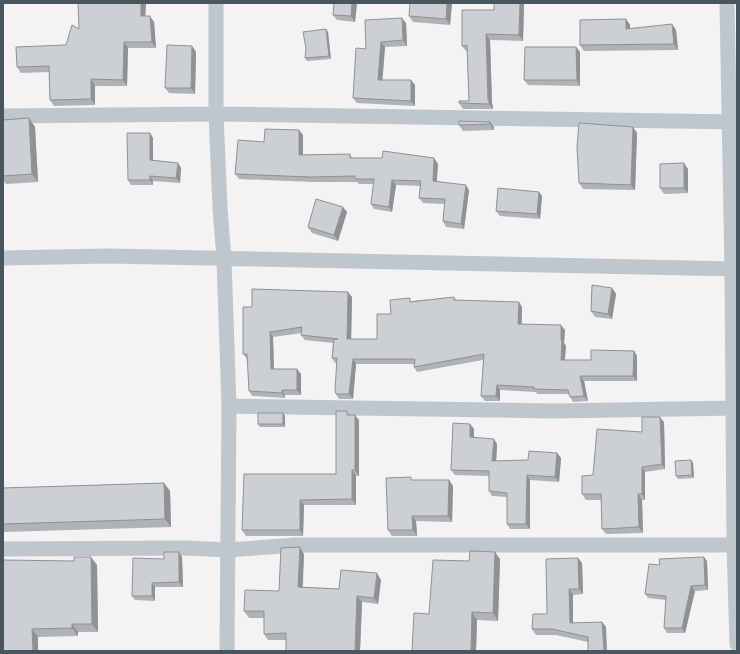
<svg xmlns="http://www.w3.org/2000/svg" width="740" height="654" viewBox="0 0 740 654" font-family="Roboto,sans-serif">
	<rect width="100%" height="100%" fill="#f4f2f2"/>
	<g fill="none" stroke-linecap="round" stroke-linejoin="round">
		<path stroke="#bec7ce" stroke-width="15" d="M 216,3 L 216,114 L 220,208 L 224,259 L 229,406 L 227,651
			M 727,3 L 732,269 L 734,545 L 737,644
			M 3,116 L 216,114 L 737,122
			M 3,258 L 108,256 L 737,269
			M 229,406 L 553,411 L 737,408
			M 3,549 L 185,548 L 228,550 L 296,545 L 737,545"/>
	</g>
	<path fill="#afb2b6" d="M 146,3 L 145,16 L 154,22 L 156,48 L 128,48 L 127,86 L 95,86 L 95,105 L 54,106 L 50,100 L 49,72 L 21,73 L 17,67 L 66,45 L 79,29 Z
		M 357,3 L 355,22 L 337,20 L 333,15 Z
		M 410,3 L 452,3 L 450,25 L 413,22 L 409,16 Z
		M 524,3 L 523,41 L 490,40 L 492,104 L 493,106 L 493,109 L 463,109 L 459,103 L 469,101 L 467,51 L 466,51 L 462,46 L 494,10 Z
		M 626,19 L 630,25 L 630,29 L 676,30 L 678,50 L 584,51 L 580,45 Z
		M 406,23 L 407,46 L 385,47 L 382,80 L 411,80 L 415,85 L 415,106 L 357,103 L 353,98 L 366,49 Z
		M 328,32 L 331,59 L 307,61 L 305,58 Z
		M 192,46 L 196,52 L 195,94 L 169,93 L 165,88 Z
		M 576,47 L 580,52 L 580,86 L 528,85 L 524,80 Z
		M 29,118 L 35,127 L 38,182 L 6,184 L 3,180 L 3,120 Z
		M 490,122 L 494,127 L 494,130 L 463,131 L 459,125 Z
		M 633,127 L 637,133 L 635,190 L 583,189 L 579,183 Z
		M 150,133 L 153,138 L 153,160 L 178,163 L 181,168 L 180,183 L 153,181 L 153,185 L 131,185 L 128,180 Z
		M 303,135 L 303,155 L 350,154 L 352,158 L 438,164 L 437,182 L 469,190 L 464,229 L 446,227 L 443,221 L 445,204 L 423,203 L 419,198 L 420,186 L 396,185 L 392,212 L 374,209 L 371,204 L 374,184 L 359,184 L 357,182 L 313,182 L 239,179 L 235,174 L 264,142 Z
		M 688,169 L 688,193 L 664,194 L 660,188 Z
		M 542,196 L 540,219 L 500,216 L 496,211 Z
		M 347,212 L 338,241 L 312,233 L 308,227 Z
		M 612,288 L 616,294 L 612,319 L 595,317 L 591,311 Z
		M 352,297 L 351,339 L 377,339 L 391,314 L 412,301 L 454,297 L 456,300 L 522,307 L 522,324 L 565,330 L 564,343 L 566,346 L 565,360 L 591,360 L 634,351 L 637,356 L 637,381 L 584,381 L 588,401 L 573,402 L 570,397 L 569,394 L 537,394 L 536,392 L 500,390 L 500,401 L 485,401 L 481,396 L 483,360 L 417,372 L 414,367 L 414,364 L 356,364 L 353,399 L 339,399 L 336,394 L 337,363 L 335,363 L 332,358 L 333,343 L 305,340 L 301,335 L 302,333 L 273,337 L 274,369 L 301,374 L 301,395 L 285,395 L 285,398 L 252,396 L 249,391 L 248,359 L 247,359 L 243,354 L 252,307 Z
		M 347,411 L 349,415 L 359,420 L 359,476 L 356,476 L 356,505 L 304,505 L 303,536 L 246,536 L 242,530 L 336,474 Z
		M 283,413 L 285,416 L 285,427 L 260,427 L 258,424 Z
		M 664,422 L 665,469 L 645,472 L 645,500 L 642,500 L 643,533 L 606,534 L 602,529 L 601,500 L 586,500 L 582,494 L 642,432 Z
		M 470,424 L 474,429 L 474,437 L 497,444 L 496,461 L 528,460 L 557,453 L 561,458 L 559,482 L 530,480 L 530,529 L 510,529 L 507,524 L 507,497 L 492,496 L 489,491 L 489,476 L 455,475 L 451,470 Z
		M 691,460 L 693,463 L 694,478 L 678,479 L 676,476 Z
		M 412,480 L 449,480 L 453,486 L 452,522 L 416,521 L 417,536 L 392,536 L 388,530 Z
		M 164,483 L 170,491 L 171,527 L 3,532 L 3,488 Z
		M 179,552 L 182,557 L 183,587 L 155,587 L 155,601 L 135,600 L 132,596 L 164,559 Z
		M 304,554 L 303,587 L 339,589 L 381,580 L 378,604 L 362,602 L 360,651 L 286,651 L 286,640 L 268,640 L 264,634 L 264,618 L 249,618 L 244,611 L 279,591 Z
		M 3,557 L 5,560 L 97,565 L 98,632 L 78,632 L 78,636 L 38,637 L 38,651 Z
		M 578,558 L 582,563 L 583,594 L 573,595 L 573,623 L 602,622 L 606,627 L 588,642 L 556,635 L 536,635 L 532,629 L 547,614 Z
		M 500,559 L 498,621 L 477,620 L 476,651 L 412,651 L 469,561 Z
		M 707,561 L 708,590 L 695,591 L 685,633 L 667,633 L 664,628 L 666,600 L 648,598 L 645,594 L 660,565 Z"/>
	<path fill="#8f9194" d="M 141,3 L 146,3 L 145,22 L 141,16 Z
		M 352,3 L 357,3 L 355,22 L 351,16 Z
		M 447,3 L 452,3 L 450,25 L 446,19 Z
		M 520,3 L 524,3 L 523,41 L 519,35 Z
		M 150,16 L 154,22 L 156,48 L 152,42 Z
		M 402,18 L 406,23 L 407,46 L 403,40 Z
		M 626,19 L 630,25 L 630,35 L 626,29 Z
		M 672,24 L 676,30 L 678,50 L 674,44 Z
		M 326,29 L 328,32 L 331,59 L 329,56 Z
		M 486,34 L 490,40 L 492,104 L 493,106 L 493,109 L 489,104 L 488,100 Z
		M 124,42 L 128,48 L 127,86 L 123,80 Z
		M 381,42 L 385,47 L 382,86 L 378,80 Z
		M 192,46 L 196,52 L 195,94 L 191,88 Z
		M 576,47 L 580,52 L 580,86 L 577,80 Z
		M 91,79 L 95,86 L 95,105 L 91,99 Z
		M 411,80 L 415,85 L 415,106 L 411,101 Z
		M 29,118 L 35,127 L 38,182 L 32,174 Z
		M 490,122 L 494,127 L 494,130 L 490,124 Z
		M 633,127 L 637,133 L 635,190 L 631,185 Z
		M 299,130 L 303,135 L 303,160 L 299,155 Z
		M 150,133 L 153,138 L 153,165 L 150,160 Z
		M 434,158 L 438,164 L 436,186 L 433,181 Z
		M 178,163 L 181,168 L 180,183 L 176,178 Z
		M 684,163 L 688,169 L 688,193 L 684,188 Z
		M 150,176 L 153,181 L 153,185 L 150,180 Z
		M 392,180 L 396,185 L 392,212 L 389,207 Z
		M 466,185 L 469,190 L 464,229 L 461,224 Z
		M 539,192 L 542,196 L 540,219 L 537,214 Z
		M 343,207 L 347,212 L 338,241 L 334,235 Z
		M 612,288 L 616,294 L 612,319 L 608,314 Z
		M 348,292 L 352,297 L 351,344 L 347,339 Z
		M 519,302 L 522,307 L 521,329 L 518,324 Z
		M 561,325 L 565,330 L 564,343 L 566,346 L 564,365 L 561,360 Z
		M 270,332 L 273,337 L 274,374 L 271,369 Z
		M 634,351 L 637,356 L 637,381 L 633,376 Z
		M 353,359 L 356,364 L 353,399 L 349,394 Z
		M 297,369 L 301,374 L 301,395 L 297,390 Z
		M 580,376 L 584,381 L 588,401 L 584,396 Z
		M 497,385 L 500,390 L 500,401 L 496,396 Z
		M 282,390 L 285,395 L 285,398 L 282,393 Z
		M 283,413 L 285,416 L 285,427 L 283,424 Z
		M 355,415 L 359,420 L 359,476 L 355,470 Z
		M 660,417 L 664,422 L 665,469 L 662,464 Z
		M 470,424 L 474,429 L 474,442 L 470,437 Z
		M 494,439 L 497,444 L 496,466 L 492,461 Z
		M 557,453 L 561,458 L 559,482 L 555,477 Z
		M 691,460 L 693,463 L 694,478 L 692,475 Z
		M 642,467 L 645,472 L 645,500 L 642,494 Z
		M 352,470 L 356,476 L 356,505 L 352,499 Z
		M 527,475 L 530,480 L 530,529 L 526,524 Z
		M 449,480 L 453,486 L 452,522 L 448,516 Z
		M 164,483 L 170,491 L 171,527 L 165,519 Z
		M 638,494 L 642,500 L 643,533 L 639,527 Z
		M 300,500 L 304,505 L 303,536 L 300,530 Z
		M 412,516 L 416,521 L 417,536 L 413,530 Z
		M 300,547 L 304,554 L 302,593 L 298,587 Z
		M 179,552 L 182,557 L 183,587 L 179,582 Z
		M 495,552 L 500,559 L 498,621 L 493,613 Z
		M 91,557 L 97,565 L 98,632 L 92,624 Z
		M 704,557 L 707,561 L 708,590 L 705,585 Z
		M 578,558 L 582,563 L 583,594 L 579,589 Z
		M 377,573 L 381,580 L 378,604 L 374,598 Z
		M 152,583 L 155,587 L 155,601 L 152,596 Z
		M 691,586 L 695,591 L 685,633 L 682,628 Z
		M 569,589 L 573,595 L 573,629 L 570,623 Z
		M 357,596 L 362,602 L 360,651 L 355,651 Z
		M 472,612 L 477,620 L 476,651 L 471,651 Z
		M 602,622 L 606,627 L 607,651 L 604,651 Z
		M 72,624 L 78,632 L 78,636 L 72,628 Z
		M 32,629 L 38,637 L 38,651 L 33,651 Z"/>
	<path fill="#cccfd4" stroke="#8f9194" d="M 78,3 L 141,3 L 141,16 L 150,16 L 152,42 L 124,42 L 123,80 L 91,79 L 91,99 L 50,100 L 49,66 L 17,67 L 16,47 L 66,45 L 72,25 L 79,29 Z
		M 334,3 L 352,3 L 351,16 L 333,15 Z
		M 410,3 L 447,3 L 446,19 L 409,16 Z
		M 494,3 L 520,3 L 519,35 L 486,34 L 488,100 L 489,100 L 489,104 L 459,103 L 459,101 L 469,101 L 467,45 L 462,46 L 462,10 L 494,10 Z
		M 402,18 L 403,40 L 381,42 L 378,80 L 411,80 L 411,101 L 353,98 L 356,48 L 366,49 L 365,20 Z
		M 626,19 L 626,29 L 672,24 L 674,44 L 580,45 L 580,20 Z
		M 326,29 L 329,56 L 305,58 L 306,48 L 303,32 Z
		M 167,45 L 192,46 L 191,88 L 165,88 Z
		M 525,47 L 576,47 L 577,80 L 524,80 Z
		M 29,118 L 32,174 L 3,176 L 3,120 Z
		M 459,121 L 490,122 L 490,124 L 459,125 Z
		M 579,123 L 633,127 L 631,185 L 579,183 L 577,147 Z
		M 265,129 L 299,130 L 299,155 L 350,154 L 350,158 L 382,158 L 383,151 L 434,158 L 433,181 L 466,185 L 461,224 L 443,221 L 445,199 L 419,198 L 421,181 L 392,180 L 389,207 L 371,204 L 374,179 L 355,179 L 355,176 L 310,177 L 235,174 L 238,140 L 264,142 Z
		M 127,133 L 150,133 L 150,160 L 178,163 L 176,178 L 150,176 L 150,180 L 128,180 Z
		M 684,163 L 684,188 L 660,188 L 660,164 Z
		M 498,188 L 539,192 L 537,214 L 496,211 Z
		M 316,199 L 343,207 L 334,235 L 308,227 Z
		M 592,285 L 612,288 L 608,314 L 591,311 Z
		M 252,289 L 348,292 L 347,339 L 377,339 L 377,314 L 391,314 L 390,300 L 410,298 L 410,302 L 454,297 L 454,300 L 519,302 L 518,324 L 561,325 L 561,340 L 562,341 L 561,360 L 591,360 L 591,350 L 634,351 L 633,376 L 580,376 L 584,396 L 570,397 L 568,390 L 534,389 L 534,387 L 497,385 L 496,396 L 481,396 L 484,354 L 414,367 L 415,359 L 353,359 L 349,394 L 336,394 L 335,390 L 337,358 L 332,358 L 334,339 L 338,339 L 301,335 L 302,327 L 270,332 L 271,369 L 297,369 L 297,390 L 282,390 L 282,393 L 249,391 L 247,354 L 243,354 L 243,307 L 252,307 Z
		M 336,411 L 347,411 L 347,415 L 355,415 L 355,470 L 352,470 L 352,499 L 300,500 L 300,530 L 242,530 L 244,474 L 336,474 Z
		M 258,413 L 283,413 L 283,424 L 258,424 Z
		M 642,417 L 660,417 L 662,464 L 642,467 L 642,494 L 638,494 L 639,527 L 602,529 L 601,494 L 582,494 L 582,476 L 593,475 L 597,429 L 642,432 Z
		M 453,423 L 470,424 L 470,437 L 494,439 L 492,461 L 528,460 L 529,451 L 557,453 L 555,477 L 527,475 L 526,524 L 507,524 L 507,493 L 489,491 L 489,471 L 451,470 Z
		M 691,460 L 692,475 L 676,476 L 675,461 Z
		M 411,477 L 411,480 L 449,480 L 448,516 L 412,516 L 413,530 L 388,530 L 386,478 Z
		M 164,483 L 165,519 L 3,524 L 3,488 Z
		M 300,547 L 298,587 L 339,589 L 341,570 L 377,573 L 374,598 L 357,596 L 355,651 L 286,651 L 286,633 L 264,634 L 264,611 L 244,611 L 245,590 L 279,591 L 281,548 Z
		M 470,551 L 495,552 L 493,613 L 472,612 L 471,651 L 412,651 L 414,613 L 429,614 L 433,560 L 469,561 Z
		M 164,552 L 179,552 L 179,582 L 152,583 L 152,596 L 132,596 L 133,558 L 164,559 Z
		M 74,557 L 91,557 L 92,624 L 72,624 L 72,628 L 32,629 L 33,651 L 3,651 L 3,560 L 74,561 Z
		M 704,557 L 705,585 L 691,586 L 682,628 L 664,628 L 666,596 L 645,594 L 649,564 L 660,565 L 659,559 Z
		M 578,558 L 579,589 L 569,589 L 570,623 L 602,622 L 604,651 L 588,651 L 588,637 L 552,629 L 532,629 L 533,614 L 547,614 L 546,559 Z"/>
	<rect width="740" height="654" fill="none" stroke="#4a565f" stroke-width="8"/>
</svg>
